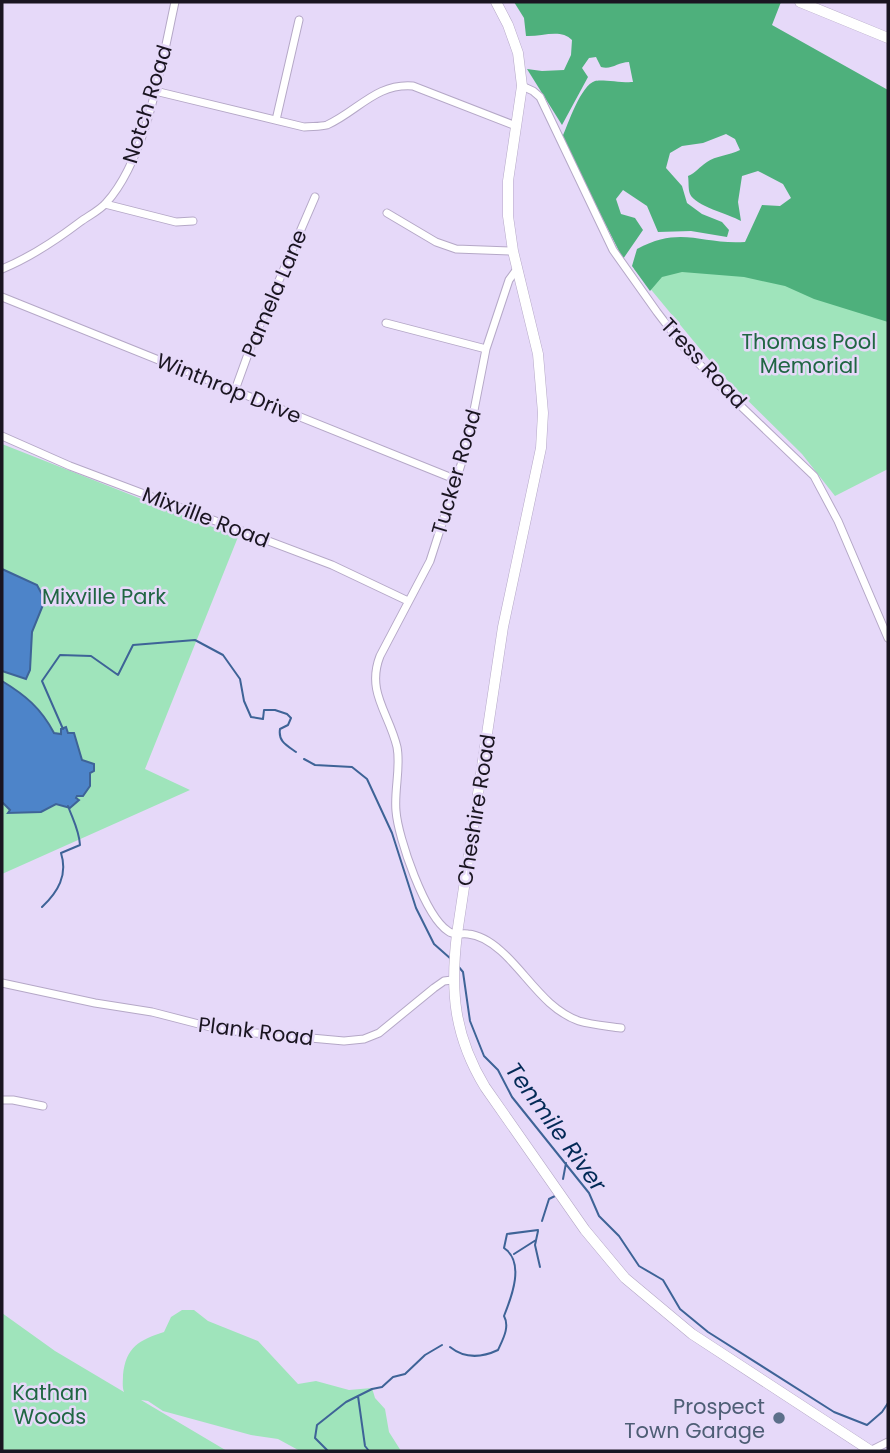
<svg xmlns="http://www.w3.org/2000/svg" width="890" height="1453" viewBox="0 0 890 1453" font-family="Poppins,sans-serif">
	<rect width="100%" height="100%" fill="#e6d9f9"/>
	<path fill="#9fe4bb" d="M 655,251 L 888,303 L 888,469 L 835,496 L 802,454 L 720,373 L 634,269 Z
		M 2,444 L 238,537 L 145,769 L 190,790 L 2,874 Z
		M 182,1310 L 194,1310 L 208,1321 L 258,1341 L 298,1384 L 316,1381 L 349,1390 L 372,1388 L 375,1398 L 385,1409 L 389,1432 L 401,1451 L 300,1451 L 278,1439 L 251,1435 L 163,1411 L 148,1401 L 141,1400 L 227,1451 L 2,1451 L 2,1313 L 55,1351 L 124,1392 C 122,1386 123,1382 123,1375 C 126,1347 139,1340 164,1332 L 171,1317 Z"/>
	<path fill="#4eb07c" d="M 514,2 L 781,2 L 772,25 L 888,90 L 888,322 L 814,299 L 785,286 L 744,277 L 682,272 L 662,277 L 650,291 L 632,266 L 637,249 C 682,225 701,245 745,242 L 762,205 L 780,206 L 791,198 L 783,184 L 758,171 L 742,176 L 738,202 L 741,221 C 729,214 695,206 690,194 C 688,189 689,182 688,176 C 696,173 699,167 707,162 C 715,156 730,155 740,150 L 735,139 L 726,134 L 703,143 L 682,146 L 670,153 L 666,168 L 682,186 L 687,203 L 702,214 L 722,222 L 729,230 L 727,237 L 691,231 L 658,232 L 647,206 L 623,190 L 616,199 L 621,214 L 635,218 L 643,230 L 623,259 L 562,138 C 568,124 581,85 595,81 C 601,79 622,83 633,82 L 629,62 C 618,62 612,70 601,67 L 596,57 L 589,58 L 582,68 L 588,77 L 562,125 L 527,69 L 542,71 L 564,70 L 571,55 L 572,40 C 561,28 541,37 526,36 L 524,18 Z"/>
	<path fill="#4d84c9" stroke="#3e6397" stroke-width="2" d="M 2,569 L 37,585 L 45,600 L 32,632 L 30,670 L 26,679 L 2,671 Z
		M 2,681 C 25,695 41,708 54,733 L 61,734 L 61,729 L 66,727 L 68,733 L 74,733 L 82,760 L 94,764 L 94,771 L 90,773 L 90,786 L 83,796 L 77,796 L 76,798 L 79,800 L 70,808 L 56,804 L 41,812 L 8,813 L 10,810 L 2,802 Z"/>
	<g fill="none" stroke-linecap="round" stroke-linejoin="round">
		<path stroke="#3e6397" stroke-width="2" d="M 63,729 L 42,681 L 60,655 L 91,656 L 118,675 L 133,645 L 195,640 L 223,655 L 240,679 L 244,701 L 251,717 L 263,719 L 264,710 L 275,710 L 287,714 L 291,718 L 288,725 L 280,729 C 278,741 286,745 296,752
			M 304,759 L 315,765 L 352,767 L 367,779 L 392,833 L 416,908 L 434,944 L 451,959
			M 42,907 C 58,892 68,875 61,853 L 80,845 C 79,830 73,820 68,806
			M 458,966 L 463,972 L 470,1021 L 484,1056 L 498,1070 L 512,1097 L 589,1193 L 599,1216 L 619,1236 L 639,1266 L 663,1280 L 680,1309 L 708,1332 L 834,1412 L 867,1425 L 882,1412 L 888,1403
			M 563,1179 L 566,1163
			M 542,1221 L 549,1199 L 555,1196
			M 538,1231 L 535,1245 L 540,1267
			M 514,1254 L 536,1240
			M 450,1347 C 465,1359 481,1358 498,1350 C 503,1339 510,1327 504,1316 C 512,1296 525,1262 504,1248 L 507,1234 L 538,1230
			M 358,1396 L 365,1446 L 369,1451
			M 328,1451 L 315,1438 L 317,1425 L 346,1402 L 372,1389 L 382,1387 L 393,1377 L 405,1374 L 425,1355 L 442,1345"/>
		<defs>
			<path id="street" d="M 522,86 L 533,91 L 540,97 L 613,250 L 657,312 L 686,350 L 724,390 L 814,476 L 838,521 L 888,638
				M 155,91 L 304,127 C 311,126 320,127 327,125 C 358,111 376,83 413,86 L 516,126
				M 276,120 L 299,20
				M 105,204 L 176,222 L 193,221
				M 387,213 L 436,242 L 456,249 L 513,251
				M 2,269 C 31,257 55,241 80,222 C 88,216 99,211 106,203 C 147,158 162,61 175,2
				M 517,269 L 509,280 L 486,349 L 467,446 L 430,561 L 380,656 C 366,692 389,713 397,747 C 401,767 394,790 396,811 C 398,838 425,916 448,931 C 454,936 461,933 468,934 C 480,935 492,943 501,951 C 527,974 545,1009 579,1021 C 592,1025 608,1026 621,1028
				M 2,297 L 457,480
				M 386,323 L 486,349
				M 235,390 L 252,343 L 315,197
				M 2,436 L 70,466 L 332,565 L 408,601
				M 2,983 L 95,1003 L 152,1012 L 222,1030 L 344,1041 L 364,1039 L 379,1033 L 434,988 L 444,981 L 452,980
				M 2,1100 L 13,1100 L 43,1106
				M 870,1451 L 888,1442"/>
			<path id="secondary" d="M 496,2 L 508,25 L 518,53 L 522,86 L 508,181 L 508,216 L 513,251 L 538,354 L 543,413 L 541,448 L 503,627 L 457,934 C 450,991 454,1036 485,1087 L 585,1230 L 625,1278 L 692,1334 L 871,1451
				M 800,2 L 888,38"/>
		</defs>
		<use href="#street" stroke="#b5a8c7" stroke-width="9"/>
		<use href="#secondary" stroke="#b5a8c7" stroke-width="11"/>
		<use href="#street" stroke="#fff" stroke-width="7"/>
		<use href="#secondary" stroke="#fff" stroke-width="10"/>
	</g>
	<circle fill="#5c6f8a" stroke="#e6d9f9" stroke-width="2.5" cx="779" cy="1418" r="7"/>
	<g text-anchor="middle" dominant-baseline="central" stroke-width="5" stroke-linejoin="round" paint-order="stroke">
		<g font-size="21" fill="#1a1521" stroke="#e6d9f9">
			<text transform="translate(147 104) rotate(-73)">Notch Road</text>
			<text transform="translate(274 293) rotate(-67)">Pamela Lane</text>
			<text transform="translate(704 363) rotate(47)">Tress Road</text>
			<text transform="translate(229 388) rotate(22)">Winthrop Drive</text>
			<text transform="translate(456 472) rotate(-74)">Tucker Road</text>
			<text transform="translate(206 517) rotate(21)">Mixville Road</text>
			<text transform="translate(476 810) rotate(-81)">Cheshire Road</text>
			<text transform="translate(256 1031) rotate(7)">Plank Road</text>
		</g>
		<g font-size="21" fill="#206643" stroke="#e6d9f9">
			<text x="809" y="341">Thomas Pool<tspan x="809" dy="24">Memorial</tspan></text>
			<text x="104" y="596">Mixville Park</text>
			<text x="50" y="1392">Kathan<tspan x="50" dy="24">Woods</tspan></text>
		</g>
		<g font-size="21" fill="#4e5e75" stroke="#e6d9f9" text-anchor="end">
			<text x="765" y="1406">Prospect<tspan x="765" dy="24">Town Garage</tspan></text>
		</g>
		<g font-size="23" font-style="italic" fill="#032a56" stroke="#e6d9f9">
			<text transform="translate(556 1127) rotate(54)">Tenmile River</text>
		</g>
	</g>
	<rect width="890" height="1453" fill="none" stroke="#1a1521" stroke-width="7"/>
</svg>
